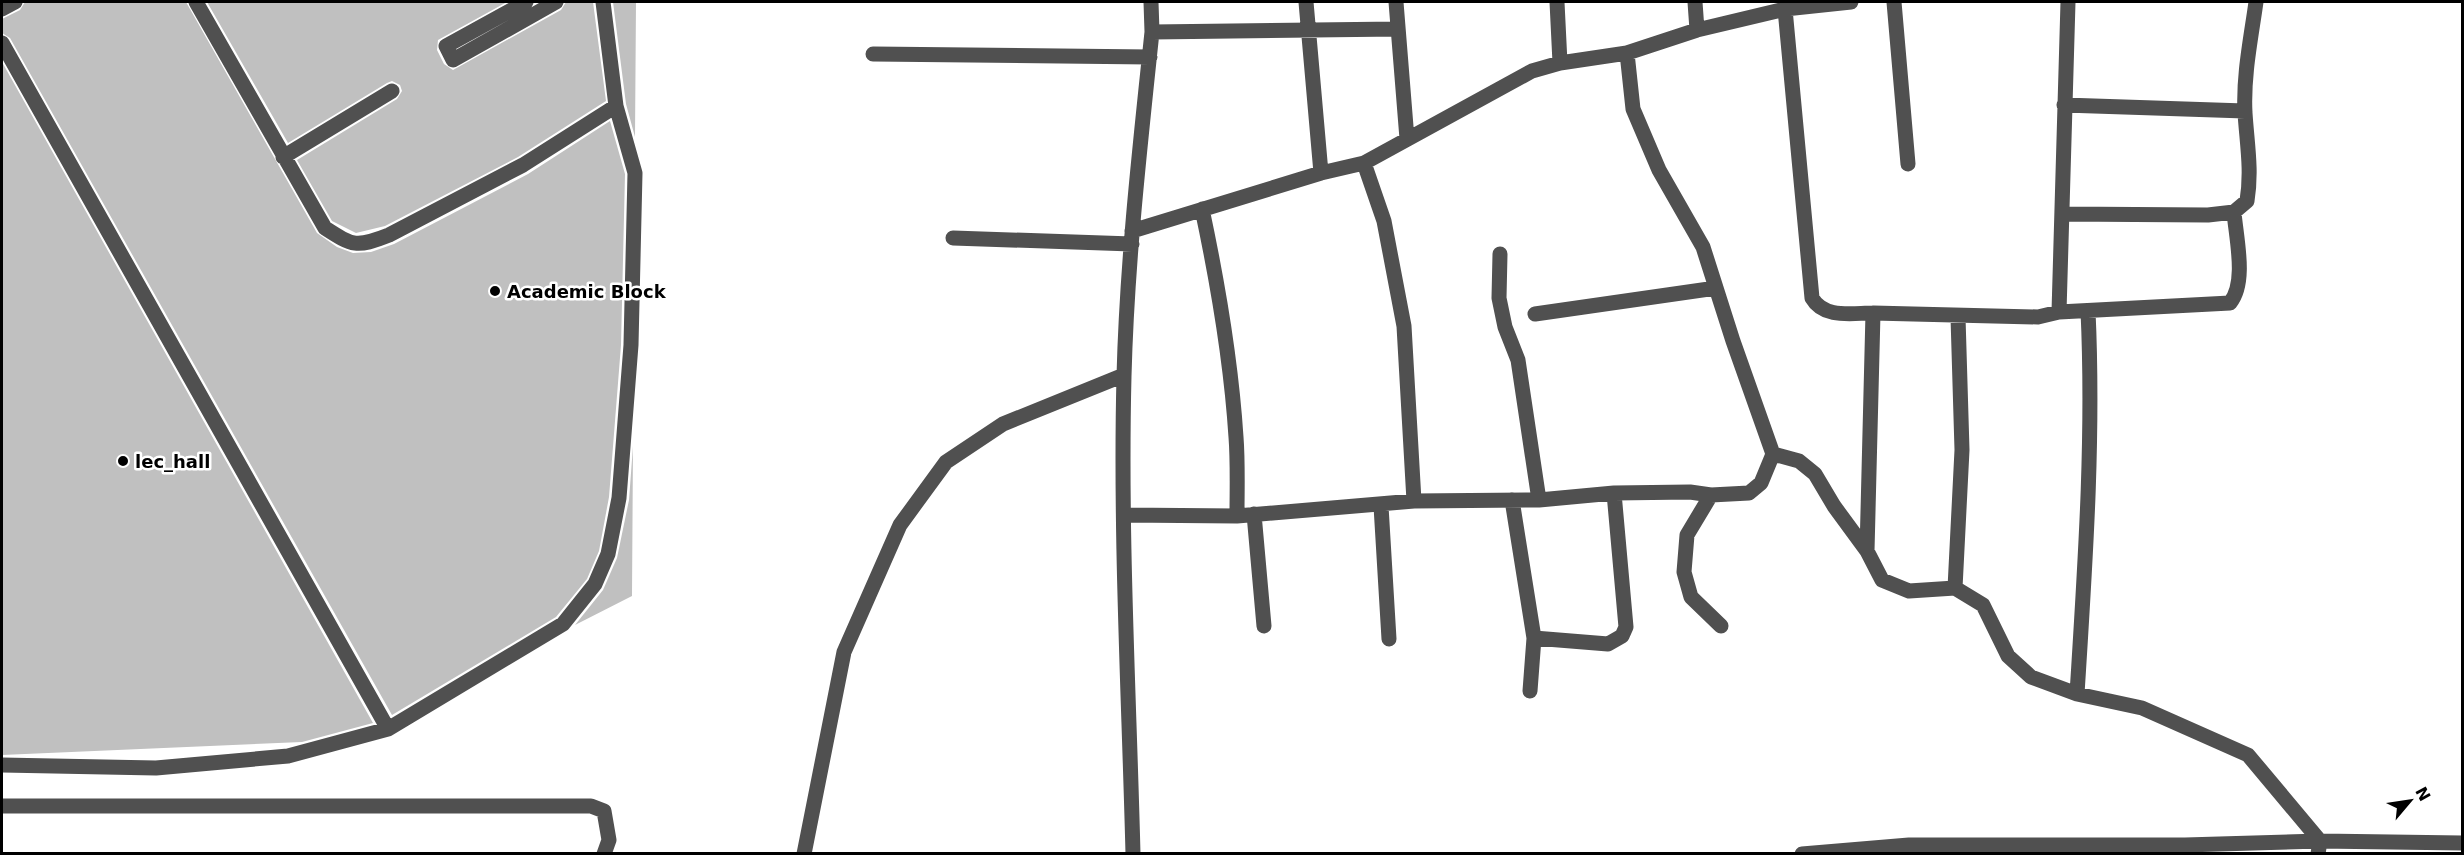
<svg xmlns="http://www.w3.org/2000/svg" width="2464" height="855" viewBox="0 0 2464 855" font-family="'DejaVu Sans',sans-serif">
	<rect width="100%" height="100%" fill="#fff"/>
	<path fill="#c0c0c0" d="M 25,2 L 186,2 L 317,233 L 337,247 L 353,253 L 371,252 L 394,244 L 528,174 L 610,121 L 625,174 L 621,345 L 609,497 L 599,551 L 587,579 L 556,617 L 392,715 L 10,38 L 2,33 L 2,19 L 20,10 Z
		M 207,2 L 507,2 L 438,40 L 437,50 L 444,64 L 453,70 L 561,10 L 566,2 L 593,2 L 606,101 L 518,157 L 385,226 L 356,233 L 332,221 L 297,160 L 397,99 L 402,91 L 400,85 L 392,81 L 387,83 L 288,143 Z
		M 613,2 L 636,2 L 635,137 L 626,104 Z
		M 2,62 L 373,723 L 302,742 L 2,755 Z
		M 633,446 L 632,596 L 575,625 L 603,590 L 617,558 L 629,500 Z"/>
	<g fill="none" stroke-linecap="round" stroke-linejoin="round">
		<path stroke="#505050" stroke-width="15" d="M 196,2 L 325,228 C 353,246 356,248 389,235 L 523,165 L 616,106
			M 526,2 L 446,46 L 453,60 L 556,2
			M 1306,2 L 1321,173
			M 1396,2 L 1407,139
			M 1557,2 L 1560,63
			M 1695,2 L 1697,30
			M 1894,2 L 1908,164
			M 2,9 L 15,2
			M 1785,9 L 1812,298 C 1824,319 1852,313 1873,313
			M 1152,32 L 1398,29
			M 2,43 L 388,729
			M 1627,53 L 1633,109 L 1659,170 L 1703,247 L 1733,341 L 1773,454 L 1799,461 L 1815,474 L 1834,506 L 1867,551 L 1882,580 L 1909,591 L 1955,588 L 1983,605 L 2008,656 L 2031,677 L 2077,694 L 2142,708 L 2248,755 L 2320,841 L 2462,843
			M 873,54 L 1150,57
			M 2064,105 L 2245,111
			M 283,157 L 392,91
			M 1364,163 L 1384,221 L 1404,326 L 1414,501
			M 1202,209 C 1218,284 1231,360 1236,437 C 1238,463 1237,490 1237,516
			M 2062,214 L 2208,215 L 2234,212 L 2247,201 C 2252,170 2247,144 2245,113 C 2243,76 2251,38 2256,2
			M 1132,231 L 1321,173 L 1364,163 L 1532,71 L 1560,63 L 1627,53 L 1697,30 L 1785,9 L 1851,2
			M 953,238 L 1132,244
			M 1500,254 L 1499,298 L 1505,327 L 1518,360 L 1539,500
			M 2059,312 L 2230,303 C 2247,282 2236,238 2234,212
			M 1535,314 L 1716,288
			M 1711,495 L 1687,535 L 1684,572 L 1691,597 L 1721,626
			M 1512,500 L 1534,638 L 1530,691
			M 1381,506 L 1389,639
			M 1254,514 L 1264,626
			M 1124,515 L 1237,516 L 1414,501 L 1539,500 L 1614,493 L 1690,492 L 1711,495 L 1749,493 L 1761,483 L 1773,454
			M 1867,551 L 1873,313 L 2038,317 L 2059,312 L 2068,2
			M 1955,588 L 1962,450 L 1958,317
			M 1534,638 L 1608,644 L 1622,636 L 1626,627 L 1614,493
			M 2077,694 C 2085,566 2094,439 2088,311
			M 2,765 L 156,768 L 288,756 L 388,729 L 563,624 L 595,584 L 608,554 L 619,498 L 631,345 L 635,173 L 616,106 L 603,2
			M 2,806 L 591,806 L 604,811 L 609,840 L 604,854
			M 804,854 L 844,652 L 900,525 L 946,462 L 1003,424 L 1124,375
			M 1133,854 C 1129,695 1120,535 1124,376 C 1127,261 1140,146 1152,32 L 1151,2
			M 1802,854 L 1909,845 L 2185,845 L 2320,841 L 2318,854"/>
	</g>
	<g fill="#000" stroke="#fff" stroke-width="2">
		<circle cx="495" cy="291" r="6"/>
		<circle cx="123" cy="461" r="6"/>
	</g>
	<g text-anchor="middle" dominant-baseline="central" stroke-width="5" stroke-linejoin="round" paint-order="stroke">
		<g font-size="18" font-weight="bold" fill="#000" stroke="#fff" text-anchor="start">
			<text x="507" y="291">Academic Block</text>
			<text x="135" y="461">lec_hall</text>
		</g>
	</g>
	<rect width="2464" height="855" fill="none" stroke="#000000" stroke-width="6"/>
	<g transform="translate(2410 801) rotate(61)" stroke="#ffffff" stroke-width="4.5" paint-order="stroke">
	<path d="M0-4.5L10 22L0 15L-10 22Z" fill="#000000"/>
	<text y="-9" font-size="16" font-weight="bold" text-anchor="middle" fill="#000000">N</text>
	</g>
</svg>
